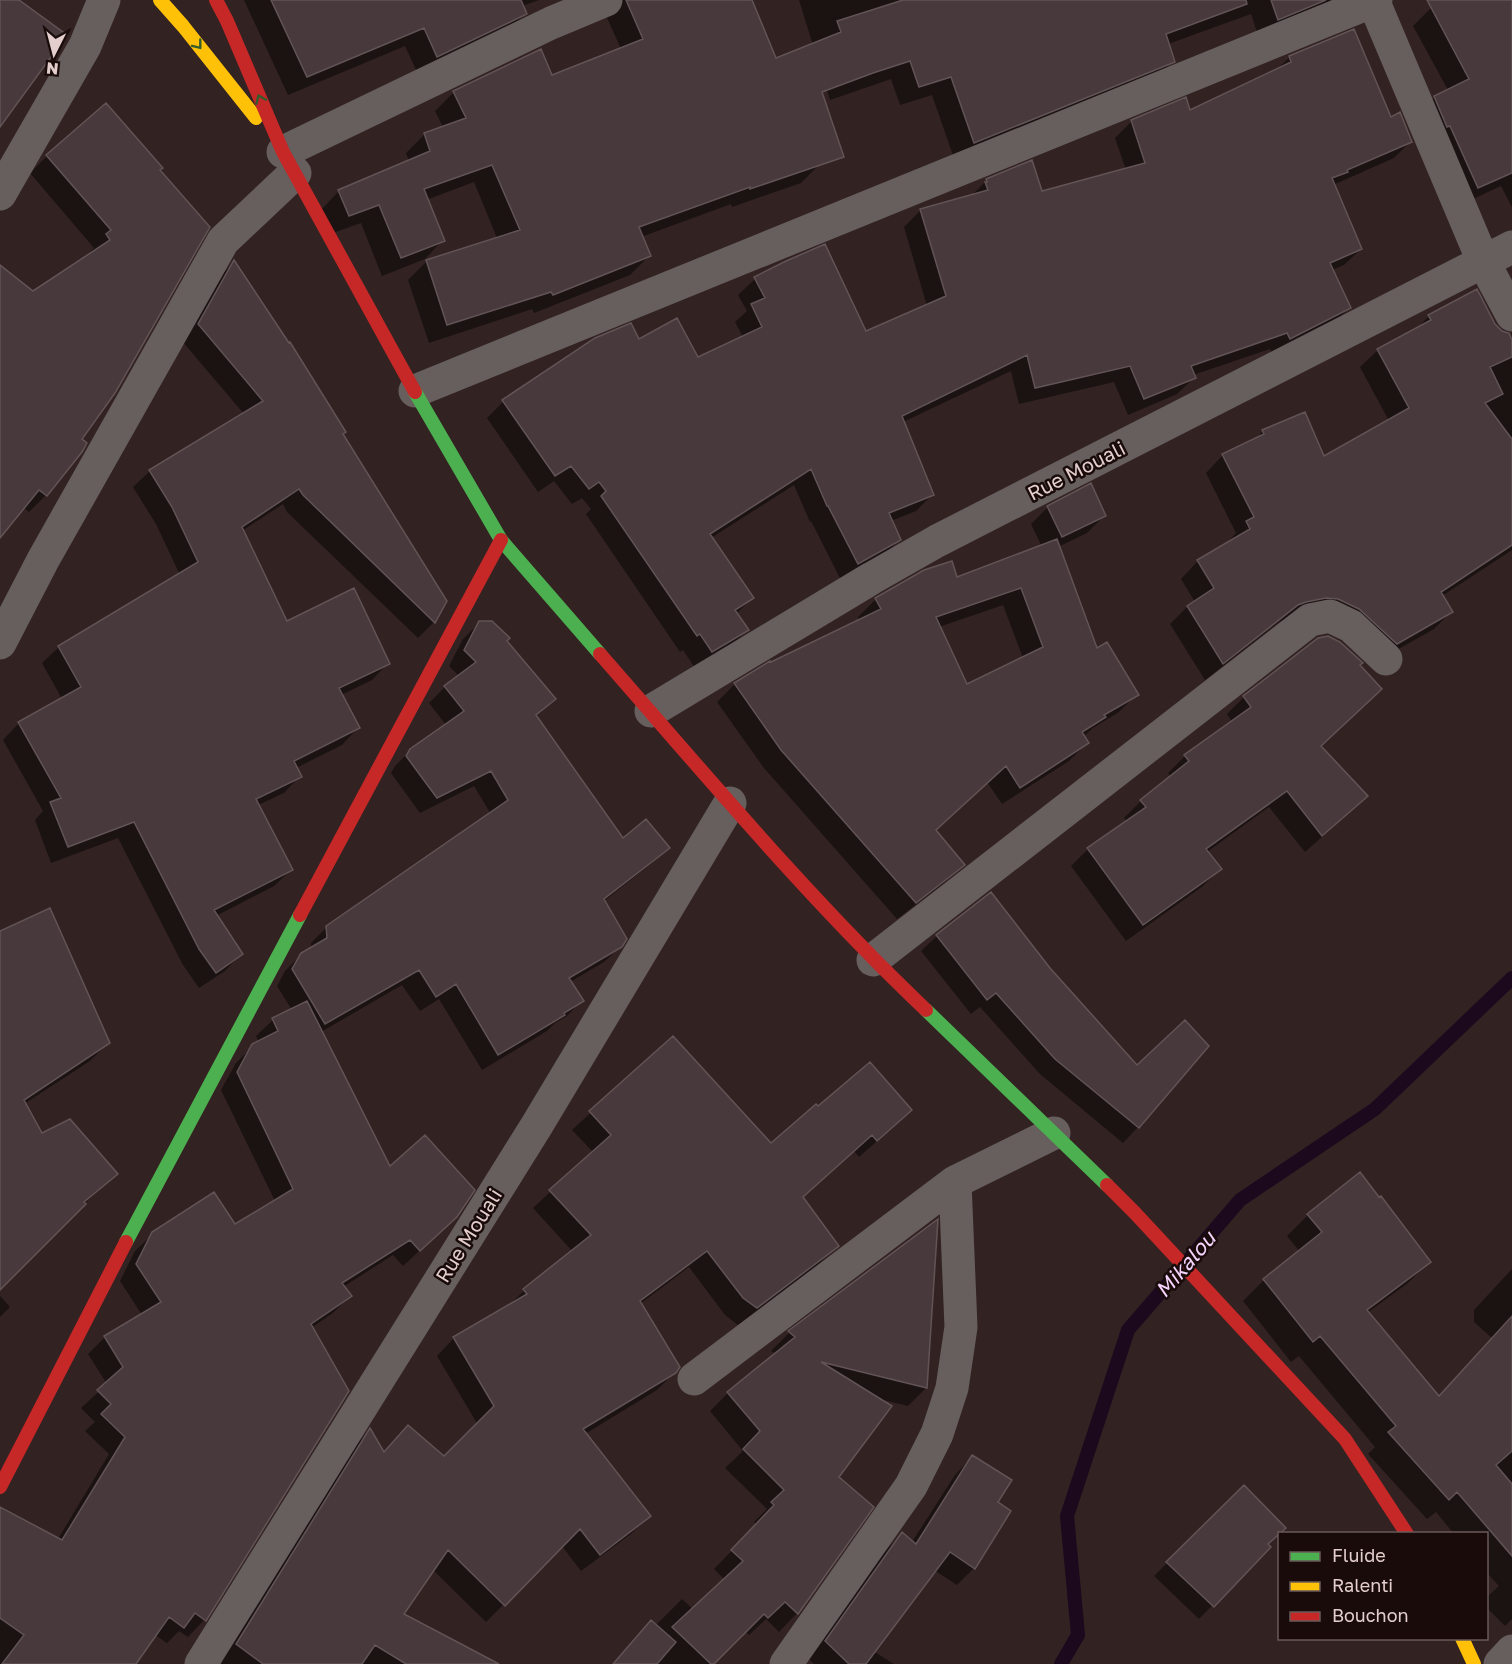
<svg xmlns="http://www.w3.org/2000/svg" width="1512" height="1664" viewBox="0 0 1512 1664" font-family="'Golos Text',sans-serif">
	<rect width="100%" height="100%" fill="#322"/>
	<path fill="#0007" fill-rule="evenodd" d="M 244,0 L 539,0 L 522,6 L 525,14 L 506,32 L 418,74 L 405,46 L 288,95 Z
		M 599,0 L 750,0 L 819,165 L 801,183 L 732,207 L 731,204 L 641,237 L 649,256 L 630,275 L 534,313 L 532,309 L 429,343 L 408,280 L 427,261 L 497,238 L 474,182 L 426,200 L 443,240 L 425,259 L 382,276 L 361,223 L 330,234 L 321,210 L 339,191 L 409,162 L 406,153 L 425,134 L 443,127 L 435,111 L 454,92 L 552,77 L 621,49 Z
		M 799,0 L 1331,0 L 1317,14 L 1259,38 L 1251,14 L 1168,44 L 1173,61 L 1154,80 L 955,161 L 932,95 L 900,105 L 891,79 L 830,100 Z
		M 1447,0 L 1512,0 L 1512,207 L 1501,186 L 1460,205 L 1417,115 L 1435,97 L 1448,90 L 1413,26 L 1431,8 Z
		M 1290,57 L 1390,119 L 1411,141 L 1394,158 L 1333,185 L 1361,249 L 1344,265 L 1332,270 L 1349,308 L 1332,325 L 1273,355 L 1270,349 L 1193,375 L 1194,378 L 1177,394 L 1128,415 L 1114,382 L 1019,404 L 1011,371 L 903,422 L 932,495 L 916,511 L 891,521 L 899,540 L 883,556 L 841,580 L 811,521 L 810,522 L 794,485 L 711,538 L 752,598 L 736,614 L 747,630 L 731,646 L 695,668 L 683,650 L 680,652 L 586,514 L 591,509 L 582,498 L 572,504 L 554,481 L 538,492 L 487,418 L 503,402 L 639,341 L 697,359 L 743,337 L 735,322 L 747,311 L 738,295 L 755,279 L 786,263 L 865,333 L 927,306 L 904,227 L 921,210 L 971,196 L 987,180 L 1041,193 L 1126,170 L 1115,138 L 1132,121 L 1190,112 L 1276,70 Z
		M 106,105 L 161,168 L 80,439 L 46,495 L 29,512 L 23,507 L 0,535 L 0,317 L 91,254 L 90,252 L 94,248 L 30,173 L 47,156 Z
		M 233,263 L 341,435 L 434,622 L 418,638 L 287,512 L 283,504 L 242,531 L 286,623 L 388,663 L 372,680 L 341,695 L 358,728 L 342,745 L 296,768 L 300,776 L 284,793 L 258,805 L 291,870 L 274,886 L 216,916 L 241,954 L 225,971 L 199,988 L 183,965 L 118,838 L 51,863 L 35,820 L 43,811 L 3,740 L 19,723 L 62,699 L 42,663 L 59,647 L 180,575 L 156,524 L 133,487 L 150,471 L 244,414 L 182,341 L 218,279 Z
		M 1429,316 L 1495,325 L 1509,338 L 1512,337 L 1512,550 L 1442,596 L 1451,612 L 1434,629 L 1379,660 L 1346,629 L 1287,619 L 1279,622 L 1205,680 L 1170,624 L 1187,607 L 1195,602 L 1181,579 L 1198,561 L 1231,542 L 1230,540 L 1236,533 L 1206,473 L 1223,455 L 1254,441 L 1263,431 L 1324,458 L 1389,421 L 1360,367 L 1378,350 L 1414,331 Z
		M 1048,507 L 1104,516 L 1087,533 L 1058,547 L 1097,650 L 1137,694 L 1119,712 L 1093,728 L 1083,737 L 1087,743 L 1069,761 L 1002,804 L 987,782 L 934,831 L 963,865 L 945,882 L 897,919 L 764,768 L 717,702 L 735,684 L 860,621 L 858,617 L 876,599 L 957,579 L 1042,547 L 1031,524 ZM 1003,605 L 1023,658 L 966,686 L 939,627 Z
		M 479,623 L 505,641 L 554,699 L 536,717 L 623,840 L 668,847 L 652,863 L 603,902 L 621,946 L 604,962 L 570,982 L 582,1000 L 567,1016 L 555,1023 L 547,1031 L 482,1070 L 439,999 L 420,1011 L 402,985 L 321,1032 L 390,1169 L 456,1217 L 403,1266 L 393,1255 L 343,1287 L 350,1296 L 333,1313 L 311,1328 L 347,1391 L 204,1620 L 188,1637 L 179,1631 L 167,1643 L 155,1635 L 134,1664 L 0,1664 L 0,1521 L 58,1539 L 109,1454 L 85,1431 L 95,1422 L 81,1408 L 107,1384 L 88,1354 L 105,1337 L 142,1315 L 120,1281 L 135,1251 L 153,1234 L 235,1226 L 275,1201 L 221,1090 L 236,1063 L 253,1046 L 259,1042 L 256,1036 L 273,1020 L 292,1010 L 277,986 L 285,971 L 302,954 L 311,949 L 311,943 L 327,927 L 491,814 L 474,786 L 420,813 L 391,773 L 395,766 L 411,750 L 446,725 L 429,703 L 445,687 L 459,676 L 449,666 L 463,639 Z
		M 1358,666 L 1320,747 L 1366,796 L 1349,813 L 1305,852 L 1269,807 L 1207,852 L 1220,869 L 1203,886 L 1126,941 L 1071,866 L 1088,849 L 1127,822 L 1124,818 L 1141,801 L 1171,777 L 1168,773 L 1185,756 L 1232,722 L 1227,714 L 1244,697 Z
		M 991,894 L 1049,969 L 1137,1067 L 1207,1046 L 1138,1127 L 1123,1143 L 1040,1074 L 980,1007 L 971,1014 L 921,951 L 937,936 Z
		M 0,932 L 108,1043 L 90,1061 L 24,1104 L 42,1135 L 116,1174 L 84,1204 L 0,1288 Z
		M 672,1038 L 771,1145 L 910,1110 L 892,1128 L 859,1157 L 854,1151 L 802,1198 L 837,1246 L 820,1263 L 738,1325 L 725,1315 L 689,1267 L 640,1304 L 675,1372 L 657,1390 L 585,1434 L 649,1516 L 631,1534 L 581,1571 L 562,1546 L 486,1622 L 432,1569 L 401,1615 L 463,1664 L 222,1664 L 219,1662 L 353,1447 L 370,1430 L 383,1453 L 408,1427 L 444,1459 L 478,1425 L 437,1356 L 454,1338 L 508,1306 L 524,1291 L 573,1252 L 533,1208 L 593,1152 L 572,1130 Z
		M 1308,1215 L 1429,1262 L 1408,1283 L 1367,1313 L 1438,1397 L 1492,1338 L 1474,1322 L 1474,1310 L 1512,1269 L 1512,1619 L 1505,1626 L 1486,1607 L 1486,1598 L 1499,1586 L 1486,1572 L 1486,1534 L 1454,1534 L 1436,1512 L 1427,1519 L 1368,1454 L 1375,1447 L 1299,1356 L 1291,1362 L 1243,1301 L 1264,1280 L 1300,1252 L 1287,1236 Z
		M 936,1222 L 926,1388 L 908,1406 L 879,1399 L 837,1477 L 872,1507 L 797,1613 L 779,1632 L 766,1619 L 749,1635 L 745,1631 L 712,1664 L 612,1664 L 651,1622 L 655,1626 L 682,1599 L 694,1610 L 725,1580 L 714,1569 L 757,1525 L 754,1522 L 767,1509 L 725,1468 L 743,1451 L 710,1411 L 728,1393 L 776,1354 L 771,1351 L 789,1333 Z
		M 0,1296 L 10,1307 L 0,1317 Z
		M 972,1457 L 996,1503 L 974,1568 L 957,1585 L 934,1570 L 873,1651 L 894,1664 L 814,1664 L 809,1659 L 885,1551 L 902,1534 L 912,1542 L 955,1475 Z
		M 1244,1487 L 1267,1544 L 1269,1547 L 1199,1619 L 1154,1576 Z"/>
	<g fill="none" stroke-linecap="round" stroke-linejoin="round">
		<path stroke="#1c091e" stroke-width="14" d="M 1061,1664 L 1078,1635 L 1067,1516 L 1128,1330 L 1240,1200 L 1375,1109 L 1512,978"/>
	</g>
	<path fill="#47393c" stroke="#625456" stroke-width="1.5" fill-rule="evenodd" d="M 0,0 L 19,0 L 67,35 L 0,127 Z
		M 271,0 L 521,0 L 527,14 L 437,57 L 424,28 L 307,77 Z
		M 626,0 L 752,0 L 776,58 L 841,32 L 837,21 L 903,0 L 1246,0 L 1247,4 L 1166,34 L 1175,62 L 974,143 L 951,77 L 919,87 L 910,61 L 873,73 L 822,92 L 844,157 L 750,189 L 750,187 L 639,227 L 651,256 L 553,295 L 551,292 L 447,325 L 426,260 L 520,230 L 492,165 L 424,189 L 445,241 L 401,258 L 379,205 L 349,216 L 338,190 L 430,151 L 424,133 L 466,118 L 453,91 L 541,49 L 552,75 L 643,39 Z
		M 1271,0 L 1326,0 L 1278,20 Z
		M 1427,0 L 1512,0 L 1512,173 L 1478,188 L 1450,126 L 1447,127 L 1434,96 L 1469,79 Z
		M 1354,29 L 1391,117 L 1400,112 L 1412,142 L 1347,170 L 1348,172 L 1332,178 L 1362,249 L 1330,263 L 1351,308 L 1290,339 L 1287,333 L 1191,366 L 1196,378 L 1144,399 L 1130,366 L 1035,388 L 1027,355 L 902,416 L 934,495 L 889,513 L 901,540 L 858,564 L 828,506 L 827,506 L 811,469 L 710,534 L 754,598 L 735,610 L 749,630 L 712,652 L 700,634 L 697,636 L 601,496 L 606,491 L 599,482 L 589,489 L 571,466 L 555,476 L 502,400 L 595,338 L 631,323 L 639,339 L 677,318 L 698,357 L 762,327 L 751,304 L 765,298 L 754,277 L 786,261 L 825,244 L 866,331 L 946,296 L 920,209 L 988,190 L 985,182 L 987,182 L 986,179 L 1032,160 L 1042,191 L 1145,163 L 1131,120 L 1186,97 L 1190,110 L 1291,62 L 1289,56 Z
		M 106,103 L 163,168 L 160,170 L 210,227 L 115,393 L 82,439 L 87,443 L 82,452 L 47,496 L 39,490 L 0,538 L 0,265 L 33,291 L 110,240 L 106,234 L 111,230 L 46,155 Z
		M 234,260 L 289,343 L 290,342 L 346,432 L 343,434 L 447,601 L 435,623 L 303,495 L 299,489 L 242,527 L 287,621 L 354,588 L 390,664 L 339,688 L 360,728 L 294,761 L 302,777 L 256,799 L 293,870 L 214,910 L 243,954 L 216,973 L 199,949 L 134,822 L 68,847 L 50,802 L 61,798 L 18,722 L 81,687 L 58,646 L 198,562 L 172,507 L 149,470 L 263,401 L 198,324 Z
		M 1477,289 L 1495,324 L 1502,331 L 1509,333 L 1512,340 L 1512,357 L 1490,367 L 1503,394 L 1485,403 L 1512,439 L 1512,545 L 1441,592 L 1453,612 L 1397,644 L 1359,609 L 1338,599 L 1326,598 L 1306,602 L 1298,605 L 1223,664 L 1187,606 L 1214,588 L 1197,560 L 1250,529 L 1246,521 L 1254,517 L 1222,454 L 1264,434 L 1262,430 L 1305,412 L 1324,456 L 1409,408 L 1377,349 L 1431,320 L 1428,315 Z
		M 1091,483 L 1106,516 L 1062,537 L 1047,506 Z
		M 1057,539 L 1097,648 L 1107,642 L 1139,695 L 1104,715 L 1106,717 L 1082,732 L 1089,743 L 1020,788 L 1006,766 L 936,830 L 965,865 L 916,903 L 781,750 L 734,683 L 770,661 L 771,662 L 881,609 L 875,598 L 924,570 L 952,561 L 957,577 ZM 1021,588 L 1043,647 L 967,684 L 936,617 Z
		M 479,621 L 492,621 L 510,638 L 507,641 L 556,699 L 536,715 L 623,838 L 646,819 L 670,848 L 604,899 L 627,939 L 622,947 L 569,978 L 584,1001 L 564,1013 L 565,1015 L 498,1055 L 456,984 L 436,997 L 419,970 L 325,1024 L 292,969 L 301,953 L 327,938 L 326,926 L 508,800 L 491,771 L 437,798 L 406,756 L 410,749 L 464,711 L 444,686 L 476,662 L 464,650 Z
		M 1328,636 L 1340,642 L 1363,663 L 1360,665 L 1382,689 L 1321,746 L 1368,796 L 1322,836 L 1287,791 L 1206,849 L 1222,869 L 1143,925 L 1087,848 L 1146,807 L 1140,800 L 1189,761 L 1184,755 L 1251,707 L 1243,696 L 1318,638 Z
		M 991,892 L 1050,968 L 1137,1065 L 1185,1020 L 1209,1046 L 1139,1128 L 1055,1059 L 996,993 L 987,1000 L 936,935 Z
		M 50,908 L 110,1043 L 24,1100 L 42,1133 L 70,1119 L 118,1174 L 84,1202 L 86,1204 L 0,1290 L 0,931 Z
		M 307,1001 L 390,1166 L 425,1135 L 475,1190 L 457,1217 L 420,1251 L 410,1240 L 342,1283 L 352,1296 L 311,1324 L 349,1391 L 206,1621 L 195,1613 L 184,1628 L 169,1617 L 136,1664 L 2,1664 L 24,1635 L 0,1618 L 0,1507 L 62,1540 L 125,1437 L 101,1414 L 111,1404 L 97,1390 L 123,1367 L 104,1336 L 161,1302 L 136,1264 L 152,1232 L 214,1192 L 235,1224 L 293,1189 L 237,1072 L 252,1044 L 278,1031 L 272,1018 Z
		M 673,1036 L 771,1143 L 816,1104 L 818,1106 L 870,1062 L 912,1110 L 877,1141 L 872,1135 L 803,1197 L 839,1246 L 757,1308 L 743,1298 L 707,1251 L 640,1301 L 680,1367 L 676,1373 L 583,1429 L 651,1516 L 600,1555 L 580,1529 L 505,1606 L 448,1550 L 404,1614 L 499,1664 L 406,1664 L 375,1645 L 362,1664 L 263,1664 L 236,1644 L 370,1428 L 384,1452 L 408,1425 L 444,1456 L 494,1406 L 453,1337 L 527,1294 L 523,1289 L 591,1235 L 549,1190 L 611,1135 L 589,1111 Z
		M 1360,1172 L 1379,1197 L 1381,1196 L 1431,1262 L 1367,1310 L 1439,1396 L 1512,1316 L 1512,1451 L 1496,1465 L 1512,1484 L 1512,1556 L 1457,1492 L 1449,1500 L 1388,1432 L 1396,1426 L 1320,1336 L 1313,1342 L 1263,1279 L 1322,1232 L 1307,1214 Z
		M 938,1219 L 927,1388 L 821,1362 L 892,1406 L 839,1477 L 874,1507 L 798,1614 L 785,1602 L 768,1618 L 764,1614 L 714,1664 L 711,1664 L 672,1627 L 743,1561 L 731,1550 L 774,1505 L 771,1502 L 784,1490 L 743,1449 L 760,1431 L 727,1392 L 795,1337 L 788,1331 Z
		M 972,1455 L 1012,1480 L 998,1502 L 1011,1511 L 975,1569 L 950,1552 L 866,1664 L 849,1664 L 825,1641 L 902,1532 L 916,1544 Z
		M 1244,1485 L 1286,1528 L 1268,1544 L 1271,1547 L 1214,1607 L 1166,1562 Z
		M 651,1620 L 676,1642 L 657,1664 L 613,1664 Z"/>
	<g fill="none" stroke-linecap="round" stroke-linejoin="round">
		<path stroke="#665f5d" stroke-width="33" d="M 1373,0 L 1483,261 L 1512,315
			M 283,152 L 551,23 L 606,0
			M 0,194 L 85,46 L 104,0
			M 415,391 L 1376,0
			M 0,643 L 43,560 L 223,241 L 295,173
			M 651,711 L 872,578 L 937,541 L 1512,247
			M 873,960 L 1310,620 L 1330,616 L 1351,626 L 1386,659
			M 694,1379 L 955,1182 L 1054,1133
			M 201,1664 L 537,1125 L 730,803
			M 786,1664 L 911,1486 L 937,1434 L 952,1388 L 961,1327 L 955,1182
			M 1500,1664 L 1512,1651"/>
		<path stroke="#4caf50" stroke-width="14" d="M 415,392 L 501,540 L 600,654
			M 926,1010 L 1107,1185
			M 126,1242 L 300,915"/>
		<path stroke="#ffc107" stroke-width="14" d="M 160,0 L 183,26 L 256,118
			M 1462,1638 L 1474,1664"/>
		<path stroke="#c62828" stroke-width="14" d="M 216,0 L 227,21 L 283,152 L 415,392
			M 600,654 C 706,775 809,899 926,1010
			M 300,915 L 501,540
			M 1107,1185 L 1135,1213 L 1345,1439 L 1407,1534
			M 0,1487 L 126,1242"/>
	</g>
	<defs><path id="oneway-chevron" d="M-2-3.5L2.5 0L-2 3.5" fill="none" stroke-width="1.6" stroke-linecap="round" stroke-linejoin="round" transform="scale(1.5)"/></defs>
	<g stroke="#325d2d">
		<use href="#oneway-chevron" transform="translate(198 45) rotate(52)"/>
		<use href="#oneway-chevron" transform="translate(260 99) rotate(-113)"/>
	</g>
	<g text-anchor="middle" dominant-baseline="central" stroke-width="5" stroke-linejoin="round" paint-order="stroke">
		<g font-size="20" fill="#e3cecd" stroke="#180b0a">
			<text transform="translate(1076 470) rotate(-27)">Rue Mouali</text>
			<text transform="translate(468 1235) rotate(-58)">Rue Mouali</text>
		</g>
		<g font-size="21" font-style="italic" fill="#f5d3fd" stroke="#180b0a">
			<text transform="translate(1185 1264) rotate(-49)">Mikalou</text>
		</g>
	</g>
	<rect x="1278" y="1532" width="210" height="108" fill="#180b0a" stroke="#695958" stroke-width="1.5"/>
	<rect x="1290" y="1552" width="30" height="9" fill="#4caf50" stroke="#695958" stroke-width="1.5"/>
	<text x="1332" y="1562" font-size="18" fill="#e3cecd">Fluide</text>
	<rect x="1290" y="1582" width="30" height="9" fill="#ffc107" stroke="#695958" stroke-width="1.5"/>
	<text x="1332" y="1592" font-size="18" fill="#e3cecd">Ralenti</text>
	<rect x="1290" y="1612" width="30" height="9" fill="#c62828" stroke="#695958" stroke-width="1.5"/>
	<text x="1332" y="1622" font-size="18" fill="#e3cecd">Bouchon</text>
	<g transform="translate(54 54) rotate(186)" stroke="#180b0a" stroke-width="4.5" paint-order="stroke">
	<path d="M0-4.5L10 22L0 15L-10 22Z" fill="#e3cecd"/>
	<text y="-9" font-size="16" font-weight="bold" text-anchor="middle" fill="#e3cecd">N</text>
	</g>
</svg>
